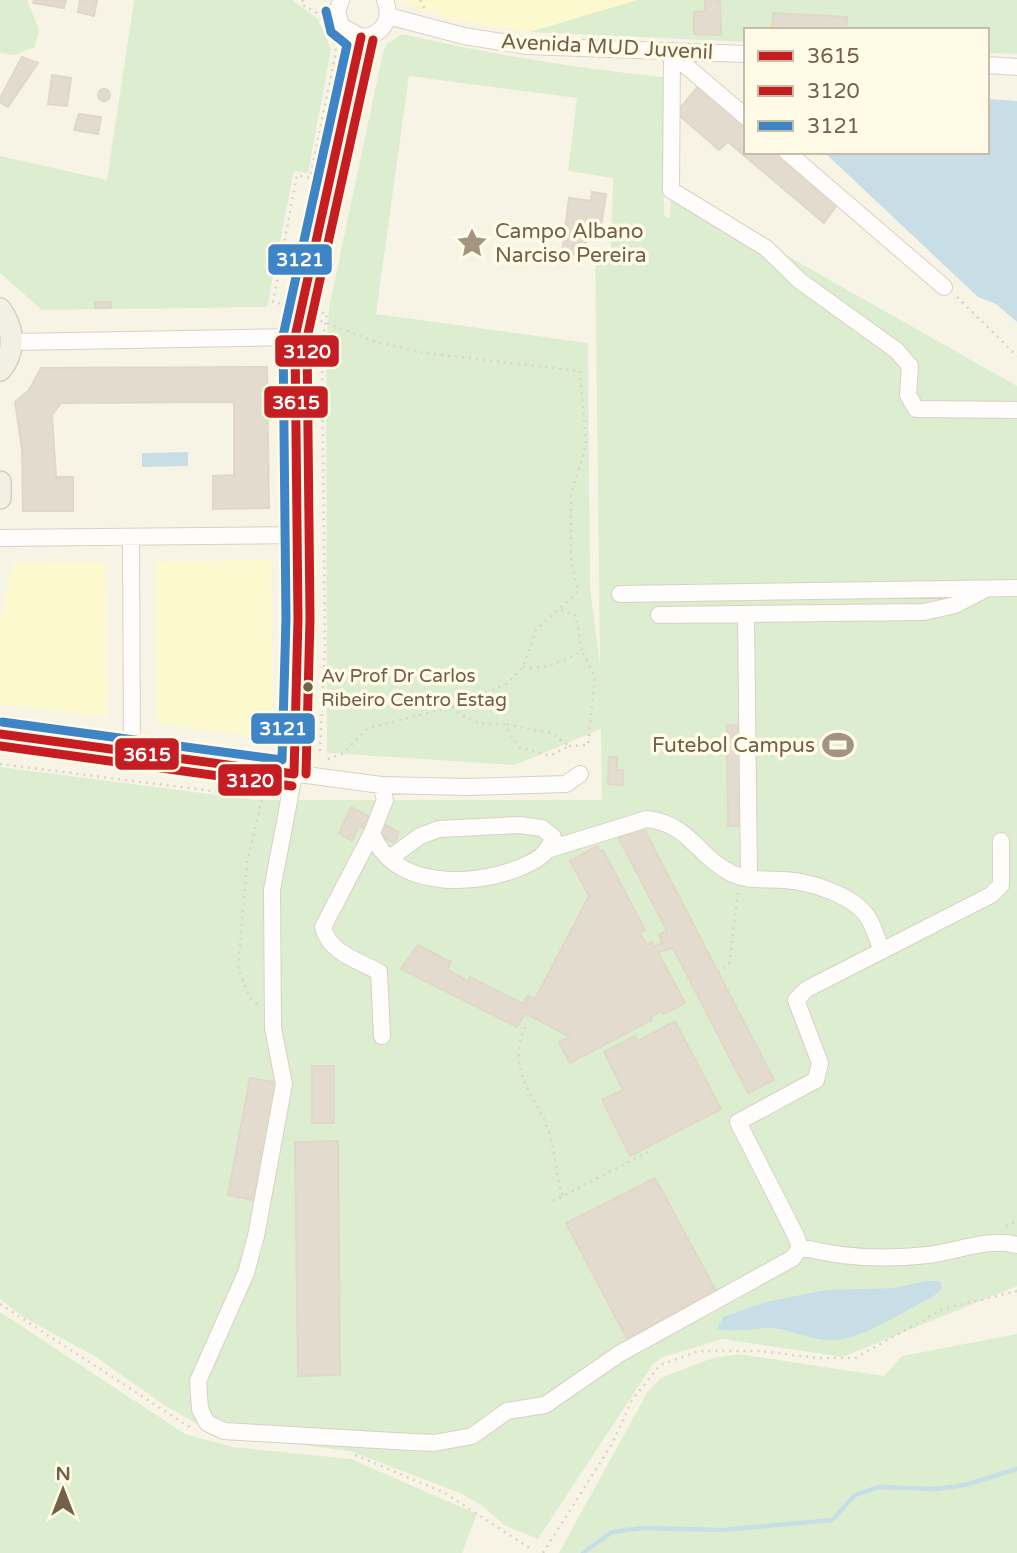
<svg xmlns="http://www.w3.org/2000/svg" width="1017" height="1553" viewBox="0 0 1017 1553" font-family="'Varela Round',sans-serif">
	<rect width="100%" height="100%" fill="#f7f4e6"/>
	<path fill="#ddeed0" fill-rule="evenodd" d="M 0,0 L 27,0 L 39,29 L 35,47 L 15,55 L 0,53 Z
		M 134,0 L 292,0 L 318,19 L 331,49 L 308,173 L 294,171 L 267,307 L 42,310 L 0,273 L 0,156 L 107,180 Z
		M 637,0 L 1017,0 L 1017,54 L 987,53 L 987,30 L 746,30 L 746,42 L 529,32 Z
		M 402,34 C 489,54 575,68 663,77 L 664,215 L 670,218 L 671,190 L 1017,386 L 1017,1286 L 843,1357 L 722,1339 L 663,1357 L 653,1364 L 538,1539 L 504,1525 L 483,1506 L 460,1493 L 350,1451 L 215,1434 L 164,1405 L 96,1357 L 23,1317 L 0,1299 L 0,767 L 256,800 L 602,800 L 601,729 L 515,765 L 327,753 L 326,344 L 329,308 L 383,52 L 387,44 ZM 409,76 L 577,98 L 568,171 L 613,178 L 611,249 L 595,249 L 600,664 L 590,588 L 588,343 L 376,314 Z
		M 0,1312 L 185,1434 L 233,1447 L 351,1459 L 477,1514 L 462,1553 L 0,1553 Z
		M 1017,1334 L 1017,1553 L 559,1553 L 648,1391 L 661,1378 L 712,1358 L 738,1354 L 884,1376 L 902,1356 Z"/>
	<path fill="#fbf9cd" d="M 399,0 L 637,0 L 529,32 L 446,18 Z
		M 271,560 L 273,739 L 157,723 L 155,562 Z
		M 105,562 L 107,717 L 0,704 L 0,623 L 13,563 Z"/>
	<path fill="#c8dee7" d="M 987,99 L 1017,101 L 1017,322 L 996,304 L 978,297 L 824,152 L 987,152 Z
		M 188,452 L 188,466 L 142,467 L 142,453 Z
		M 926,1281 L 940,1281 L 942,1288 L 933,1297 C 904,1310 856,1345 824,1340 C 806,1338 789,1329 771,1328 C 752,1328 736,1333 717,1329 L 723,1317 L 766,1302 L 825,1290 L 894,1288 Z"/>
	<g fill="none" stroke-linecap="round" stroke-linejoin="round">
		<path stroke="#c8dee7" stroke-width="4.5" d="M 583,1553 L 612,1532 L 642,1528 L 722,1530 L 832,1520 L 855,1495 L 879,1487 L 935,1489 L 965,1485 L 1017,1469"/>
	</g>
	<path fill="#e3dcce" stroke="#dfd8c8" stroke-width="2" d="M 34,0 L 66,0 L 64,8 L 33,3 Z
		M 80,0 L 97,0 L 94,16 L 78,12 Z
		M 705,0 L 720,0 L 721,35 L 694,34 L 694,12 L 705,11 Z
		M 773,13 L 847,17 L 846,30 L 772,30 Z
		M 22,57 L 38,63 L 8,107 L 0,102 L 0,98 Z
		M 52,75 L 71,78 L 67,106 L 48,104 Z
		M 699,85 L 746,126 L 746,152 L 776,152 L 837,205 L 824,223 L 728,142 L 719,150 L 680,116 L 680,108 Z
		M98 95a6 6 0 1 1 12 0a6 6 0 1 1-12 0Z
		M 79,114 L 101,117 L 98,134 L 74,130 Z
		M 592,192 L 606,194 L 601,226 L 588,225 L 584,256 L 562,253 L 569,198 L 591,201 Z
		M 95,302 L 111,302 L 111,308 L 95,308 Z
		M 267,367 L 269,508 L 213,509 L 213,476 L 234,475 L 234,402 L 61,403 L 52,415 L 56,477 L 73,477 L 73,511 L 23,511 L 22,450 L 15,402 L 29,390 L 41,368 Z
		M 727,725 L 742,726 L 743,826 L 728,826 Z
		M 609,757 L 617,757 L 617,771 L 623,770 L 623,785 L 608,784 Z
		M 351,807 L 399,832 L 394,843 L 359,826 L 352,841 L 339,833 Z
		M 642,825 L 774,1080 L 748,1093 L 673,948 L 658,952 L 685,1003 L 663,1014 L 661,1011 L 650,1017 L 652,1020 L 570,1063 L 559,1042 L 570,1037 L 525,1013 L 517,1027 L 401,969 L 418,945 L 451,962 L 447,970 L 468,981 L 470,977 L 523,1004 L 528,995 L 535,999 L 589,896 L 570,861 L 597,846 L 600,851 L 603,850 L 645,930 L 640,933 L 647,945 L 652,942 L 654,947 L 663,943 L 659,935 L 667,931 L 618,837 Z
		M 675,1021 L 721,1109 L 630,1156 L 602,1100 L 623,1090 L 604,1052 L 635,1036 L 638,1041 Z
		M 312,1066 L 334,1066 L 334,1123 L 312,1123 Z
		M 250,1078 L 279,1083 L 257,1201 L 228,1195 Z
		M 338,1141 L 340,1375 L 298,1376 L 295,1142 Z
		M 655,1178 L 716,1291 L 627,1339 L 566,1223 Z"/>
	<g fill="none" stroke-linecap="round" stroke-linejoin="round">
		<defs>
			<path id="minor" d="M 341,0 L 337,11 L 341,26 L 361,37 C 382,36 393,20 385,0
				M 388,16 L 464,36 L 527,46 L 746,54
				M 361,37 L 295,337 L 297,732 L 294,774 L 272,890 L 273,1028 L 284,1084 L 256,1236 L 246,1273 L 198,1381 L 200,1409 L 207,1423 L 224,1431 L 411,1442 L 434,1443 L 472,1436 L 507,1411 L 545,1405 L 619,1354 L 793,1258 L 800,1247 L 796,1236 L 738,1122 L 816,1080 L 820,1063 L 796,1000 L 807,989 L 991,895 L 1001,885 L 1001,841
				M 672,54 L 671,190 L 766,248 L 800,281 L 896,350 L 910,366 L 908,395 L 916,409 L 1017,410
				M 672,54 L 746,117
				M 987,65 L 1017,67
				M 787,152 L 944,287
				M 12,342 L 295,337
				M 0,538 L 296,535
				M 131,538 L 132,751
				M 620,594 L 1017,588
				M 746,614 L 749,879
				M 659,615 L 924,612 L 955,605 L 984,590
				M 0,734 L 381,785 L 467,787 L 566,784 L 580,774
				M 381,785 L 385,800 L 372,833 C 393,889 472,887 519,868 C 536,861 548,855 553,837 L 542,828 L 519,825 L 439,829 L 420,836 L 390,858
				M 372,833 L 323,927 C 329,953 358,960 379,972 L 382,1036
				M 550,849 L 647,819 C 690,824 697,856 731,873 C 747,881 767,879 784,880 C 809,881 852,895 867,916 C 874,926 877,939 882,951
				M 800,1247 C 842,1258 884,1260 928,1255 C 955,1252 990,1237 1017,1245"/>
			<path id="major" d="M 0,309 C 14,328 16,352 0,370
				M 0,482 L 0,498"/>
		</defs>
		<use href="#minor" stroke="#d8d1c5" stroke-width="18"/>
		<use href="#major" stroke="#d5cfc4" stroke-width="24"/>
		<path stroke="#d9d4cb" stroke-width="2.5" stroke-dasharray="2 5" stroke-linecap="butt" d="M 303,0 L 301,4 L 317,13 L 322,19
			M 420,0 L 425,9
			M 957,297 L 1017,356
			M 287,305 L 273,302 L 297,175 L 310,178 L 336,52 L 334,40
			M 314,318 L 373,341 L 425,353 L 580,371 L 586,446 L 571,494 L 571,558 L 578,592 L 536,630 L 523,667 L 506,684 L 452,707 L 368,728 L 342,754 L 326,760
			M 523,667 C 546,670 562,661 582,651 L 576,616 L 560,609
			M 452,707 C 470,723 481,725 504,724 L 519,747 L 550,756 L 569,746 L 551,733 L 504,724
			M 569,746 L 588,745 L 595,677 L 582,651
			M 312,749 L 320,750 L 325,645 L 322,343 L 327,314 L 317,312
			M 0,764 L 260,797
			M 718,972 L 729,965 L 738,893
			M 257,1004 L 250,998 L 238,968 L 247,863 L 265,785
			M 525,1027 C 506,1075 535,1091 549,1133 C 556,1154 555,1175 563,1196
			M 553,1201 L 650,1151
			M 1006,1226 L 1017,1221
			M 0,1304 L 194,1430
			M 355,1455 L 445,1493 L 531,1549
			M 543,1553 L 612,1444 L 632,1400 L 660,1365 L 699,1351 L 759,1351 L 818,1358 L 855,1358 L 943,1309 L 1017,1291"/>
		<use href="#minor" stroke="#fefdfb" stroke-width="16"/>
		<use href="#major" stroke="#f2f0e3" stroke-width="21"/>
		<defs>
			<path id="bus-1" d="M 0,734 L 294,774
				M 294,774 L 298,619 L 295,337 L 361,37"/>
			<path id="bus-2" d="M 0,746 L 292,786
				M 306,774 L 310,619 L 307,338 L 373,40"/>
			<path id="bus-3" d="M 2,722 L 282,760 L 286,619 L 283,336 L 347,45 L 331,32 L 326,11"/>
		</defs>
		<use href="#bus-1" stroke="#fffbe7" stroke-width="14"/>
		<use href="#bus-2" stroke="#fffbe7" stroke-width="14"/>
		<use href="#bus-3" stroke="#fffbe7" stroke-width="14"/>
		<use href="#bus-1" stroke="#c61d23" stroke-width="9"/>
		<use href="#bus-2" stroke="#c61d23" stroke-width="9"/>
		<use href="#bus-3" stroke="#3d85c6" stroke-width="9"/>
	</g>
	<defs>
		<symbol id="sight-bare" viewBox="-9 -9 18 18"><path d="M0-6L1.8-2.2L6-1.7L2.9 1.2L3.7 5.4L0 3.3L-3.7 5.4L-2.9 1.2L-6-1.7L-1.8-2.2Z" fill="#a2947f" stroke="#fffbe7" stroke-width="2.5" paint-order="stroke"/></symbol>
		<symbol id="stadium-bare" viewBox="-9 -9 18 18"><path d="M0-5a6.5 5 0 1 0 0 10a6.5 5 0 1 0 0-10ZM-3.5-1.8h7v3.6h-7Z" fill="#a2947f" stroke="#fffbe7" stroke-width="2.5" paint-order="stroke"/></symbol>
	</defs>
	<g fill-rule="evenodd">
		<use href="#sight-bare" x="450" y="221" width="44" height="44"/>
		<use href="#stadium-bare" x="816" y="723" width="44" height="44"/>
	</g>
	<circle fill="#746047" stroke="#fffbe7" stroke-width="2.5" cx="308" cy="687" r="6"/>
	<g text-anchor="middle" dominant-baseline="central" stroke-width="7" stroke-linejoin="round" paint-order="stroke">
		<g font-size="19" fill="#746047" stroke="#fffbe7" text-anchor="start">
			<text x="321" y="676">Av Prof Dr Carlos<tspan x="321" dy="24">Ribeiro Centro Estag</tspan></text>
		</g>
		<g font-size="21" fill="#746047" stroke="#fffbe7">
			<text transform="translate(607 47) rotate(3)">Avenida MUD Juvenil</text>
		</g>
		<g font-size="21" fill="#746047" stroke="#fffbe7" text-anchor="start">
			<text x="495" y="231">Campo Albano<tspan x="495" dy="24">Narciso Pereira</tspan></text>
			<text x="815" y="745" text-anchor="end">Futebol Campus</text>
		</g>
	</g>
	<g stroke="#fffbe7" stroke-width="2.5">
		<rect x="267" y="243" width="66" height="33" rx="7" fill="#3d85c6"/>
		<rect x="274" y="334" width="66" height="34" rx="7" fill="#c61d23"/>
		<rect x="263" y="385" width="66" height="34" rx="7" fill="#c61d23"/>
		<rect x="250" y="712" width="66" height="33" rx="7" fill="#3d85c6"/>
		<rect x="114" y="737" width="66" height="34" rx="7" fill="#c61d23"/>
		<rect x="217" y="763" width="66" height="34" rx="7" fill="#c61d23"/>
	</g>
	<g font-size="19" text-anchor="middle" font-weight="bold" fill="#fff">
		<text x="300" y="266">3121</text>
		<text x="307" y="358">3120</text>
		<text x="296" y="409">3615</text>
		<text x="283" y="735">3121</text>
		<text x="147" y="761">3615</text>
		<text x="250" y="787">3120</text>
	</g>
	<rect x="744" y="28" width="245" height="126" fill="#fffbe7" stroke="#c7bda7" stroke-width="2"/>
	<rect x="758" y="51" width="35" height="10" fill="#c61d23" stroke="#c7bda7" stroke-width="2"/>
	<text x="807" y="63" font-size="21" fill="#746047">3615</text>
	<rect x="758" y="86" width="35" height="10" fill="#c61d23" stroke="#c7bda7" stroke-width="2"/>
	<text x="807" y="98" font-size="21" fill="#746047">3120</text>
	<rect x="758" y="121" width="35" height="10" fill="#3d85c6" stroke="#c7bda7" stroke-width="2"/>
	<text x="807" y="133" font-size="21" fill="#746047">3121</text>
	<g transform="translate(63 1490)" stroke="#fffbe7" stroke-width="5" paint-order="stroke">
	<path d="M0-5L12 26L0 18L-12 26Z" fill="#746047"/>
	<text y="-10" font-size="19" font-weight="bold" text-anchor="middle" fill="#746047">N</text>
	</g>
</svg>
